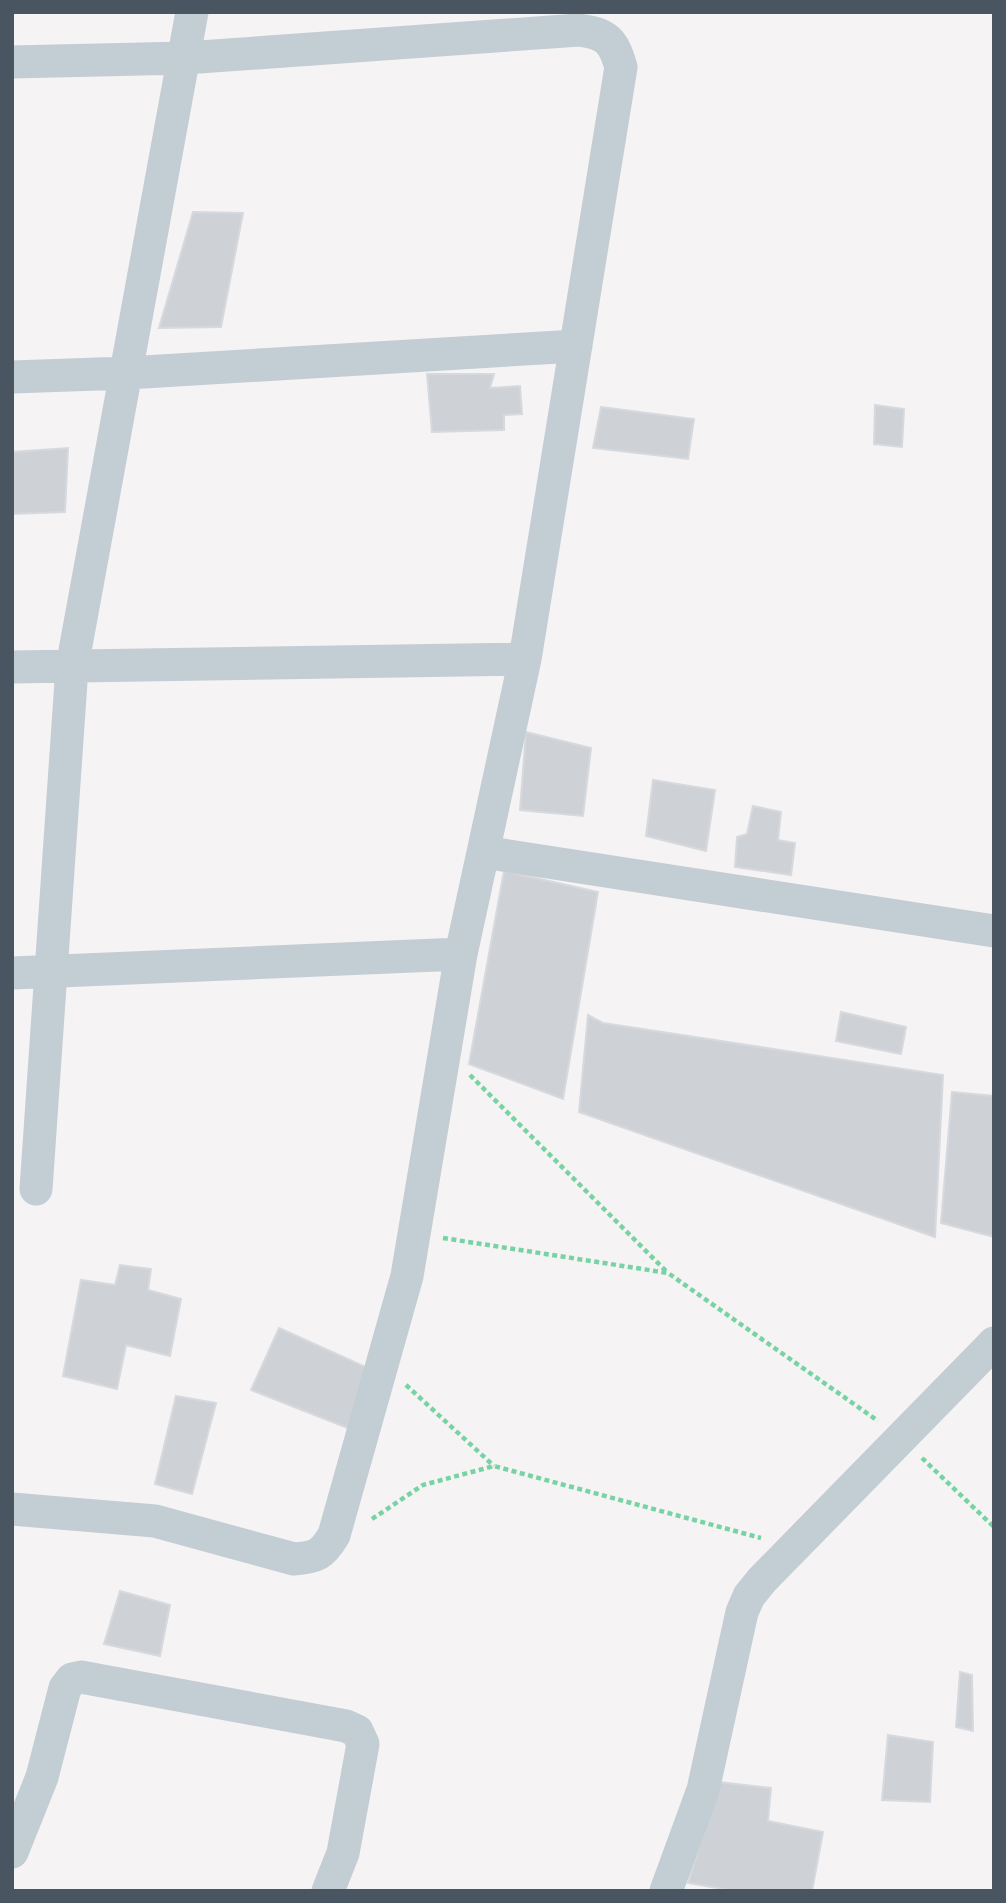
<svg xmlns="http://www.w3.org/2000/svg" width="1006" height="1903" viewBox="0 0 1006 1903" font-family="Rubik,sans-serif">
	<rect width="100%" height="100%" fill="#f5f3f3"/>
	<path fill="#ced2d7" stroke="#d6d9de" stroke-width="2" d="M 193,212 L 243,213 L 221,327 L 159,328 Z
		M 427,374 L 494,374 L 490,388 L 520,386 L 522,414 L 504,415 L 504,430 L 432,432 Z
		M 875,405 L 904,409 L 902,447 L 874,444 Z
		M 601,407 L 694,419 L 688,459 L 593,448 Z
		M 68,448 L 65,512 L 12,514 L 12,452 Z
		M 526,732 L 591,748 L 583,816 L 520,810 Z
		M 653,780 L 715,790 L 706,851 L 646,836 Z
		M 753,806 L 781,812 L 778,840 L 795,843 L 791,875 L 735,867 L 737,837 L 747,834 Z
		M 504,871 L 598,892 L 563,1099 L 469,1064 Z
		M 841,1012 L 906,1027 L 901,1054 L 836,1041 Z
		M 588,1015 L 603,1023 L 943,1075 L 935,1237 L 579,1112 Z
		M 952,1092 L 994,1096 L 994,1237 L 941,1223 Z
		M 120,1265 L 151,1269 L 148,1290 L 181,1299 L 170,1356 L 126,1345 L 117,1389 L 63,1376 L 81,1280 L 115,1285 Z
		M 279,1328 L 368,1368 L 358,1432 L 251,1390 Z
		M 176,1396 L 216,1403 L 192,1494 L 155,1484 Z
		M 120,1591 L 170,1605 L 160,1656 L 104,1644 Z
		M 960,1672 L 972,1675 L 973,1731 L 956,1727 Z
		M 888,1735 L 933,1742 L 930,1802 L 882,1800 Z
		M 719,1782 L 771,1788 L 768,1821 L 823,1832 L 812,1891 L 735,1891 L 688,1883 Z"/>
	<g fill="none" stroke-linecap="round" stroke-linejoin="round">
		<path stroke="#77d3a4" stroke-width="4.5" stroke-dasharray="5 3.5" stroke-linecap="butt" d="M 470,1075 L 667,1272
			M 443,1238 L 668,1273 L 878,1421
			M 406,1385 L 494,1466
			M 922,1458 L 994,1527
			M 372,1519 L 423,1485 L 494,1466 L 761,1538"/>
		<path stroke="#c3cdd4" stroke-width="33" d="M 12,62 L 185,58 L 579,30 C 607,34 613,40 621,67 L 525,659 L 461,954 L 407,1276 L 334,1535 C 322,1555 317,1557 294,1559 L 155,1521 L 12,1509
			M 12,377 L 127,373 L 576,346
			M 12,667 L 525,659
			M 483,852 L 994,931
			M 12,973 L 461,954
			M 36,1189 L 72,667 L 192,12
			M 12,1852 L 42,1777 L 65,1688 L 72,1679 L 81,1677 L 346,1726 L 357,1731 L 363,1744 L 343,1853 L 328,1891
			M 666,1891 L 703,1790 L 742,1612 L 749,1596 L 762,1580 L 994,1343"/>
	</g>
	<rect width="1006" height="1903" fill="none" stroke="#495661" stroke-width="28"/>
</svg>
